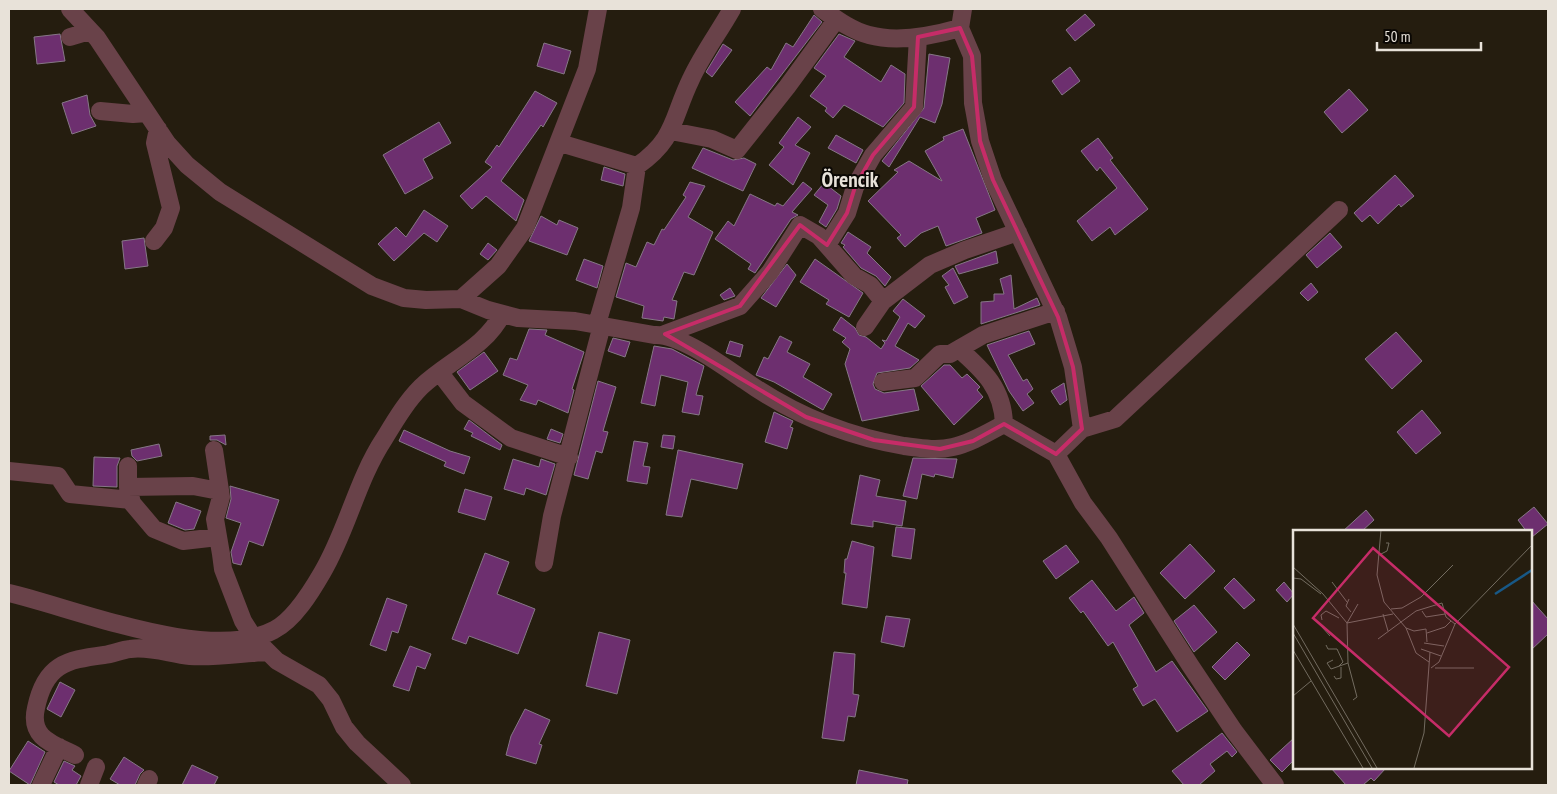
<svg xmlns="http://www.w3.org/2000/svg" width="1557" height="794" viewBox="0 0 1557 794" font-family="'PT Sans Narrow',sans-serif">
	<rect width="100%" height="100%" fill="#251d0f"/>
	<path fill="#6d2f6f" stroke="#867786" d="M 1085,14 L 1095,25 L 1075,41 L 1066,30 Z
		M 814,15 L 822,22 L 750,116 L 735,102 L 767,67 L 771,70 L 786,43 L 793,47 Z
		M 60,34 L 65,61 L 37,64 L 34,37 Z
		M 839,34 L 855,41 L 844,57 L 881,82 L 891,65 L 905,74 L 904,103 L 883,127 L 844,105 L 833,118 L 825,111 L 827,108 L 810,96 L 826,76 L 814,68 Z
		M 544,43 L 571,51 L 564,74 L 537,66 Z
		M 723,44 L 732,50 L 712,77 L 706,72 Z
		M 929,54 L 950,58 L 942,104 L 935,123 L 920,117 L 889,167 L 882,161 L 924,108 Z
		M 1070,67 L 1080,81 L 1062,95 L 1052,81 Z
		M 1349,89 L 1368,110 L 1342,133 L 1324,112 Z
		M 535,91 L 557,103 L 543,127 L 541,125 L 501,181 L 524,200 L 516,221 L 486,196 L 472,209 L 460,196 L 492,167 L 485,162 L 497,145 L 499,147 Z
		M 87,95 L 90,115 L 96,126 L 72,134 L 62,103 Z
		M 798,117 L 811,127 L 795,145 L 810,153 L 793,185 L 769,165 L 784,147 L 779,143 Z
		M 439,122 L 451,143 L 423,159 L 433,178 L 405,194 L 383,155 Z
		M 963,129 L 995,210 L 976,218 L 982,233 L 946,246 L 938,226 L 921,233 L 905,247 L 897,238 L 901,235 L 868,201 L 898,172 L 894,170 L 909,161 L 942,181 L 925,151 L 944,140 L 943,137 Z
		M 836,135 L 863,150 L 856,163 L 828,148 Z
		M 1098,138 L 1113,158 L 1110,160 L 1148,209 L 1115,235 L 1110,227 L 1092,241 L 1077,221 L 1117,188 L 1100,167 L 1097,171 L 1081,151 Z
		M 703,148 L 733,160 L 744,158 L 756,164 L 743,191 L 692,168 Z
		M 604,167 L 625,174 L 623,186 L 601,180 Z
		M 1395,175 L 1414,196 L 1401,207 L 1399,204 L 1378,224 L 1370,215 L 1362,222 L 1354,213 Z
		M 690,182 L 705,186 L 688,217 L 713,232 L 694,275 L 684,272 L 672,300 L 677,301 L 674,319 L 664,317 L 663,321 L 642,318 L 644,306 L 616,297 L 626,263 L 636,267 L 647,242 L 654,245 L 662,229 L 664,230 L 686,197 L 683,195 Z
		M 803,182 L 812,189 L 792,212 L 798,215 L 791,219 L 755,273 L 748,269 L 751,264 L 715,239 L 728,221 L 734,226 L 750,194 L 775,206 L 777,203 L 783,206 Z
		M 824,183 L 841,196 L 837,209 L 826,227 L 819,222 L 828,205 L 814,195 Z
		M 424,210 L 448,226 L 437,242 L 424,233 L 394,261 L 378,244 L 396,227 L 406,237 Z
		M 541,216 L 557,225 L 559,220 L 578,228 L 567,255 L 529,241 Z
		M 848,232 L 871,247 L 867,253 L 891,277 L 885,286 L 876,276 L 861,268 L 843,247 L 845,245 L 841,243 Z
		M 1330,233 L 1342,247 L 1317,268 L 1306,255 Z
		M 144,238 L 148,266 L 125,269 L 122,241 Z
		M 488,243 L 497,250 L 488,260 L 480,254 Z
		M 996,251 L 998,263 L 959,274 L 955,266 Z
		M 584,259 L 603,266 L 597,288 L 576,280 Z
		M 815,259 L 863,293 L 849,317 L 826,304 L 829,300 L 800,282 Z
		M 787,264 L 796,275 L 776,307 L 761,298 Z
		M 953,268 L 968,297 L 954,304 L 945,287 L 949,285 L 942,276 Z
		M 1011,275 L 1014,309 L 1037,298 L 1040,305 L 981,324 L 981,302 L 994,301 L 994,294 L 1004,294 L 1000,279 Z
		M 1311,283 L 1318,292 L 1308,301 L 1300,293 Z
		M 730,288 L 735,296 L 724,300 L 720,295 Z
		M 903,299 L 925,316 L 915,328 L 908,323 L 895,346 L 919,360 L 910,368 L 877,373 L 873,384 L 875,389 L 884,393 L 914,389 L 919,410 L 862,421 L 845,364 L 850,349 L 842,342 L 846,338 L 833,330 L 841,317 L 855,328 L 859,335 L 866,337 L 881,349 L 885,343 L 882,340 L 886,341 L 900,317 L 893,311 Z
		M 529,329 L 547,330 L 545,335 L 584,352 L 572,389 L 574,390 L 568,413 L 538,400 L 536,405 L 520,400 L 528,385 L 503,375 L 510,358 L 517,360 Z
		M 1029,331 L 1035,344 L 1008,355 L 1023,381 L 1027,379 L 1033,389 L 1027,394 L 1034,403 L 1023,411 L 1009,391 L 987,345 Z
		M 1396,332 L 1422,361 L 1392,389 L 1365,359 Z
		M 780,336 L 792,342 L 787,352 L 810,364 L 803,377 L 832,394 L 823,410 L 774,382 L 756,375 L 764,357 L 768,359 Z
		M 613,338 L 630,342 L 625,357 L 608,351 Z
		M 730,341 L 743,345 L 740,357 L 726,353 Z
		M 654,346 L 672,349 L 704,366 L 696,395 L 703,396 L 699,415 L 682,412 L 688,382 L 661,375 L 655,406 L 641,403 Z
		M 484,352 L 498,371 L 470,390 L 457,372 Z
		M 944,365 L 950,365 L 962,378 L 967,374 L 980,387 L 977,390 L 983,397 L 954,425 L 921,386 Z
		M 598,381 L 616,387 L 603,431 L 608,432 L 602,453 L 596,451 L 588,479 L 574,475 Z
		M 1064,383 L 1067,400 L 1060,405 L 1051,391 Z
		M 1422,410 L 1441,433 L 1416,454 L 1397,432 Z
		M 774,412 L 793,421 L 790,427 L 793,428 L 787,449 L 765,442 Z
		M 469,420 L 502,445 L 500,450 L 471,436 L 473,433 L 464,429 Z
		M 551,429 L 563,434 L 560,443 L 547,439 Z
		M 404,430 L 450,451 L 470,457 L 464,474 L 444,466 L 446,462 L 399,441 Z
		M 225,435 L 226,445 L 217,440 L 210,440 L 210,436 Z
		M 663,435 L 675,436 L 673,449 L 661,447 Z
		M 634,441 L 648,443 L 643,466 L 650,467 L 647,484 L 627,481 Z
		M 159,444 L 162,456 L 137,461 L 132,456 L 131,450 Z
		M 678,450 L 743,464 L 737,489 L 691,479 L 682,517 L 666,515 Z
		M 94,457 L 120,458 L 117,466 L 117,487 L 93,486 Z
		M 913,458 L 957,459 L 953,478 L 935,474 L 934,477 L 922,474 L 917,499 L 903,496 Z
		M 513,459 L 539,467 L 541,459 L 555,464 L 546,495 L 526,488 L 524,495 L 504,489 Z
		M 860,475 L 880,480 L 876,496 L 906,501 L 902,526 L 873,521 L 873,527 L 851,524 Z
		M 230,486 L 279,500 L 263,546 L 249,541 L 241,565 L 233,563 L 231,552 L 241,523 L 226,518 L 231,499 Z
		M 465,489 L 492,497 L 485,520 L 458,512 Z
		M 176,502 L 201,511 L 194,529 L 185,530 L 168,523 Z
		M 1534,507 L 1548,524 L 1532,537 L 1531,532 L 1527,532 L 1518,520 Z
		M 1366,510 L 1374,520 L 1361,532 L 1342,532 Z
		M 896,527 L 915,529 L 911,559 L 892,556 Z
		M 852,541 L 874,547 L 867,608 L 842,604 L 846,573 L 844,573 L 845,559 L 847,559 Z
		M 1190,544 L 1215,571 L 1185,599 L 1160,573 Z
		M 1066,545 L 1079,562 L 1056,579 L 1043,561 Z
		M 485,553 L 509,562 L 497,594 L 535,609 L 518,654 L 469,636 L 466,644 L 452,639 Z
		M 1234,578 L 1255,600 L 1244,609 L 1224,588 Z
		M 1092,580 L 1116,611 L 1134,597 L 1144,613 L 1129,625 L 1156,672 L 1172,661 L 1208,711 L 1177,732 L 1155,699 L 1143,706 L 1133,689 L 1138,686 L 1113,642 L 1108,646 L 1083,611 L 1081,613 L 1069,598 Z
		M 1284,582 L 1294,594 L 1287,602 L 1276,590 Z
		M 387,598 L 407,605 L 398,633 L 392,631 L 386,651 L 370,645 Z
		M 1531,600 L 1548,619 L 1548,634 L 1531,650 Z
		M 1194,605 L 1217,632 L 1194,652 L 1174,621 Z
		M 886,616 L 910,619 L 904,647 L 881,642 Z
		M 599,632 L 630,640 L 617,694 L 586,686 Z
		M 1237,642 L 1250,655 L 1225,680 L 1212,667 Z
		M 410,646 L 431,654 L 425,669 L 417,666 L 409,691 L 393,686 Z
		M 834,652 L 855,654 L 853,694 L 859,695 L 855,717 L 848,716 L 844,741 L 822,738 Z
		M 60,682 L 75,690 L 61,717 L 47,709 Z
		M 525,709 L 550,720 L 539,744 L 542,745 L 536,764 L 506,755 L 511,736 Z
		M 1222,733 L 1237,752 L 1232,757 L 1227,751 L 1210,764 L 1215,771 L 1199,785 L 1184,785 L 1172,771 Z
		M 1294,738 L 1294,760 L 1282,772 L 1270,760 Z
		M 28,741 L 45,752 L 30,785 L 9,771 Z
		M 124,757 L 144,770 L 140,774 L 135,785 L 120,785 L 110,779 Z
		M 64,761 L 75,766 L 72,770 L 81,776 L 76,785 L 59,785 L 54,782 Z
		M 192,765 L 218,777 L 214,785 L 182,785 Z
		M 1331,768 L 1386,768 L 1374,781 L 1371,778 L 1363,785 L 1346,785 Z
		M 859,770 L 908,780 L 907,785 L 856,785 Z"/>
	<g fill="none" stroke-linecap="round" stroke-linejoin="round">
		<path stroke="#694249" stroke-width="18" d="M 70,9 L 97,38 L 167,143 L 187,165 L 220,192 L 372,286 L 404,298 L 426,300 L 461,299 L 488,310 L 518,318 L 575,321 L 654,335 C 679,333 723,366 744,380 C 792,414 845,436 904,446 C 920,448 936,451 953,447 C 971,443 987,433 1004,424
			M 822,9 C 836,19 852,31 869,35 C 898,43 932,36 960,28
			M 963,9 L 960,28 L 972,56 L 973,103 L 980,141 L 993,180 L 1058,317 L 1073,367 L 1082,429 L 1056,454
			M 70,37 L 90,31
			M 100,111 L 133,114 L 147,113
			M 671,131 L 712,139 L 737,150 L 787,87 L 836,20
			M 560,143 L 637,166
			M 154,241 L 164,228 L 171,208 L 155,143 L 158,129
			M 827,245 L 847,213 L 855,187 L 873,155 L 914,107 L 918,37
			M 461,299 L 498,266 L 525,228 L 587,69 L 598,9
			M 597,324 L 631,208 L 637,166 C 676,139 672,118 691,79 C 702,55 719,32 732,9
			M 865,327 L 883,301 L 930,265 L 965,250 L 1018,232
			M 665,334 L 740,306 L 770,272 L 800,225 L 819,236 L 854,276 L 870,285 L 883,301
			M 959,349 C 984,371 1003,389 1004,424
			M 440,373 L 463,403 L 511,438 L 569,457
			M 883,382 L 915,378 L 940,354 L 950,354 L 983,335 L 1056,311
			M 1004,424 L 1056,454 L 1083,503 L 1109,538 L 1190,665 L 1234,731 L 1275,785
			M 1082,429 L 1115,419 L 1339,210
			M 214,450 L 221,497 L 215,519 L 221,554 L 223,569 L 243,621 L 253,637 L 277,661 L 319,685 L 331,700 L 344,727 L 357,743 L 402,785
			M 128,466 L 128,487 L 132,503 L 154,529 L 183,541 L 218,537
			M 9,471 L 58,476 L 70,494 L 131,500
			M 128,487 L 193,486 L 219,491
			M 544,563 L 552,516 L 602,325
			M 9,593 C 77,609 210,664 274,630 C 294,620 311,592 322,573 C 347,531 357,480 384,439 C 395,421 406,402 421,387 C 447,362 486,347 502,314
			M 75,755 C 53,744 29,738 36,708 C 45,665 65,660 104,655 C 113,654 121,650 130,649 C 150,646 170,654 190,656 C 213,658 243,653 267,652
			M 41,785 L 59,747
			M 89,785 L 96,767
			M 146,785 L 149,779"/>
	</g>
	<path fill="none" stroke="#c62c68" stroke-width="4" stroke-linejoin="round" d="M 960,28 L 972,56 L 980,141 L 993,180 L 1058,317 L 1073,367 L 1082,429 L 1056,454 L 1004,424 L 973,441 L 940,449 L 874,440 L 806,417 L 665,334 L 740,306 L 800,225 L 827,245 L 847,213 L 855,187 L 873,155 L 914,107 L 918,37 Z"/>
	<g text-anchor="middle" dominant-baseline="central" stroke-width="4" stroke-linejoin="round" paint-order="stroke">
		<g font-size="21" font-weight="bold" fill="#e8e2d9" stroke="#0b0804">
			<text x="850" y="179">Örencik</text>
		</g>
	</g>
	<g transform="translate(1293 530)">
		<rect width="239" height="239" fill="#251d0f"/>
		<path fill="none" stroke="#185886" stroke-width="2.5" d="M 202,64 L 239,40"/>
		<path fill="none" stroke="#736c60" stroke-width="1" d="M 88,0 L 84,45 L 91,72 L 113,98 L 123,123 L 136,132M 86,25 L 94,21 L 96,13 L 93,13M 0,37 L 30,64 L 54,93 L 100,84M 0,48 L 8,49 L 28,64M 39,52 L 54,72M 56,69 L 53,76 L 58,82M 98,79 L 109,78 L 128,67 L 160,35M 129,81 L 133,87 L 152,84M 90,84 L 95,101M 21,88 L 37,106M 29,90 L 28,85 L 33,81 L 46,88M 108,92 L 123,81 L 149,73 L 153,87 L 162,94M 0,94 L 84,238M 113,98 L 121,101 L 133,99 L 134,112M 0,103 L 79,238M 134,103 L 152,97 L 158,91M 85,109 L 108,92M 131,113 L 151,116M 33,115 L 35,119 L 44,119 L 50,132 L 46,136M 128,119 L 148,126M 0,120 L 70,238M 40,130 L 34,133 L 38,139 L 55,133 L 54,93 L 65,74M 55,133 L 64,167 L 60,170M 138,138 L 146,132 L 162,94 L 239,15M 142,138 L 181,138M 41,146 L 43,149 L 48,148 L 48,137M 0,166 L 18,151M 121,238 L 131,203 L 137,122"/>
		<path fill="#c62c68" fill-opacity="0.15" stroke="#c62c68" stroke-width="2.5" d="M 80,18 L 216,137 L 156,206 L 20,88 Z"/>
		<rect width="239" height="239" fill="none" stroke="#e8e2d9" stroke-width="2.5"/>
	</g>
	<rect width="1557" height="794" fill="none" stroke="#e8e2d9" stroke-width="20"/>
	<path d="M1377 42v8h104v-8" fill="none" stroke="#e8e2d9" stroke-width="2.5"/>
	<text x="1384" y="42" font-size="15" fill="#e8e2d9" stroke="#0b0804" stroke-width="4" paint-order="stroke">50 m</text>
</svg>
